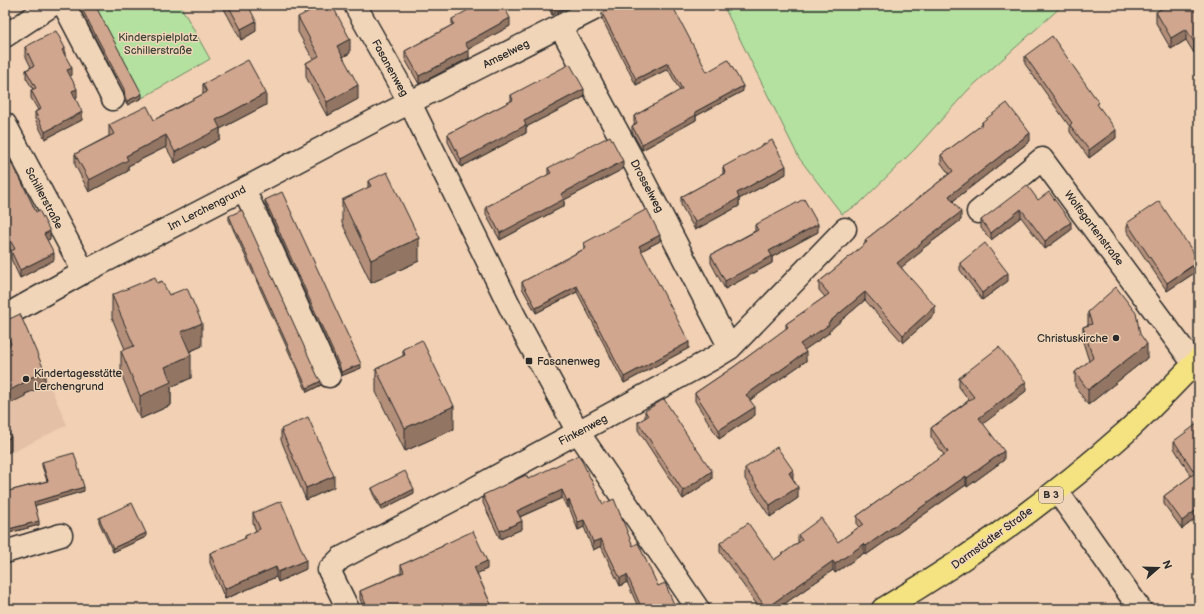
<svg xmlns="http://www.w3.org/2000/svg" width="1204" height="614" viewBox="0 0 1204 614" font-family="'Balsamiq Sans',sans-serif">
	<rect width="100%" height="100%" fill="#f1d0b3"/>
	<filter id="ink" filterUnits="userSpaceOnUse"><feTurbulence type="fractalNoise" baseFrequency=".025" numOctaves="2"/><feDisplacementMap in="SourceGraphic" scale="8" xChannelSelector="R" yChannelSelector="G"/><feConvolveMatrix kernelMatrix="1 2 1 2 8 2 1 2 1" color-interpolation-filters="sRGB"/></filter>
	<g filter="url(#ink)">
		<path fill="#e3c0a6" d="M 23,324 L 67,425 L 5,456 L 5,333 Z"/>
		<path fill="#b4e19f" stroke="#708665" d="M 93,5 L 180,5 L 210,59 L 142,98 Z
			M 723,5 L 1063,5 L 968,90 L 914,150 L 859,204 L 842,214 L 799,158 Z"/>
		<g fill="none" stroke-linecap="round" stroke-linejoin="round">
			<defs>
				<path id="minor" d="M 64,5 L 113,99
					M 355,5 L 410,103 L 515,317 L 578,432 L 698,609
					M 560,26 L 636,166 L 730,348
					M 5,36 L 52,5
					M 5,124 L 84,272
					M 244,189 L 329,376
					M 978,212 L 1042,159 L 1194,364
					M 5,316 L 84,272 L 244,189 L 383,116 L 602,5
					M 1057,491 L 1140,609
					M 5,552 L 61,535
					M 348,609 L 329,570 L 341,558 L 464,494 L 712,359 L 730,348 L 845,229"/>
				<path id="major" d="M 883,609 C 970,558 1051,499 1126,432 C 1151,409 1175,383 1199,359"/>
			</defs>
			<use href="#minor" stroke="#2b2b2b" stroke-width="25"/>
			<use href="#major" stroke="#2b2b2b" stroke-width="25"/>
			<use href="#minor" stroke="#f1d5b8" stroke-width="22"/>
			<use href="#major" stroke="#f5e381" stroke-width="22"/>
		</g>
		<path fill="#b38f7a" stroke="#2b2b2b" d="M 222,5 L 248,5 L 256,31 L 241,40 Z
			M 548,5 L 572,5 L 552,15 Z
			M 1166,5 L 1199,5 L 1199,50 L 1194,53 L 1186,40 L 1171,49 L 1156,23 L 1156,12 L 1166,6 Z
			M 82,9 L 142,98 L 127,105 L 125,101 L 124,93 L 82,13 Z
			M 602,13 L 707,72 L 743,91 L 696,116 L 696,120 L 642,150 L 632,132 L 632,126 L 635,124 L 634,122 L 634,116 L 680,91 L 668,69 L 636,85 L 602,19 Z
			M 298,17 L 350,53 L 343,57 L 358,99 L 327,116 L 306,77 L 306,63 L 313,59 L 298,32 Z
			M 452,19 L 510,26 L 468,49 L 469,58 L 419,84 L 405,59 L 405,51 L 452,25 Z
			M 25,47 L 65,56 L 72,75 L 70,76 L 77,97 L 75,98 L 82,120 L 45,139 L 35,119 L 35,112 L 38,110 L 31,98 L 31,90 L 33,89 L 26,78 L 26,70 L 31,67 L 25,55 Z
			M 1025,56 L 1099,107 L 1116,138 L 1089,158 L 1070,132 L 1070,127 L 1025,64 Z
			M 203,84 L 266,105 L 220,129 L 220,139 L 175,163 L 166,147 L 128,166 L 128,171 L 89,192 L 75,165 L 75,154 L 109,136 L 109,125 L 154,120 L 203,94 Z
			M 511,95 L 584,97 L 526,127 L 526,133 L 461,167 L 448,142 L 448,134 L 511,101 Z
			M 982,122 L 1030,141 L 953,201 L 961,220 L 922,249 L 922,251 L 901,267 L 935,314 L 903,343 L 865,300 L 829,331 L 829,333 L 804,350 L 806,361 L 750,400 L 755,415 L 719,439 L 695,401 L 695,393 L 735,366 L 786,329 L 786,324 L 825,297 L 819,290 L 819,282 L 865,244 L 865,240 L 949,174 L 941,163 L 941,155 L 982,125 Z
			M 5,149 L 17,175 L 50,239 L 47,240 L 54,260 L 20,278 L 11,259 L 11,251 L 5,239 Z
			M 723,167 L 786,174 L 739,199 L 739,206 L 695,230 L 681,205 L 681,197 L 723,174 Z
			M 548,168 L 623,169 L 564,200 L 564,206 L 500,240 L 486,215 L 486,207 L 548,175 Z
			M 368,181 L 419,261 L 371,283 L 342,223 L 342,200 L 368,188 Z
			M 265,200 L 361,368 L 341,376 L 340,371 L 265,204 Z
			M 1038,200 L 1071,230 L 1045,249 L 1021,217 L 991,240 L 981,228 L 981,220 Z
			M 229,216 L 321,385 L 307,392 L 229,220 Z
			M 1127,223 L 1199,261 L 1199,270 L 1167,291 L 1127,231 Z
			M 755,225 L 818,232 L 772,257 L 772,263 L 725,289 L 711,263 L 711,255 L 755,231 Z
			M 660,241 L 641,251 L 689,348 L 624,383 L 577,292 L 536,313 L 522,288 L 522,282 L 584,249 L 584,243 Z
			M 960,263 L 1008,281 L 982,300 L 960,270 Z
			M 157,283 L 202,346 L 189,352 L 191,378 L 171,387 L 171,405 L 140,419 L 121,374 L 121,351 L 125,349 L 112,318 L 112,295 Z
			M 1088,312 L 1140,334 L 1147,358 L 1088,405 L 1075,386 L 1075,372 L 1089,361 L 1083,342 L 1083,327 L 1088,325 Z
			M 5,321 L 45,386 L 25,394 L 25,396 L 5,342 Z
			M 403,349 L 454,429 L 405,451 L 376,392 L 376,369 L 403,356 Z
			M 959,378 L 1026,391 L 983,423 L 1004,460 L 967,487 L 966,485 L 866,555 L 864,553 L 835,573 L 833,570 L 777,609 L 760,609 L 720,552 L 720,543 L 774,560 L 798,543 L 798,535 L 838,542 L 859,527 L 857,525 L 857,516 L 944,455 L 931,437 L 931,428 L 969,400 L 959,387 Z
			M 645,411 L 712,479 L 683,499 L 638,430 L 638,422 L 645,418 Z
			M 1199,427 L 1199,516 L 1182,529 L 1164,504 L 1164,496 L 1191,476 L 1174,448 L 1174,441 Z
			M 281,429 L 334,487 L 306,500 L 281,440 Z
			M 42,462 L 84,491 L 35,505 L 39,525 L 5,534 L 5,492 L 47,481 L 42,466 Z
			M 745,468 L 793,480 L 798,498 L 770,517 L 745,479 Z
			M 528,479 L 603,504 L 633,546 L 658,586 L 676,609 L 639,609 L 627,582 L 620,586 L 601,546 L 593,550 L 584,527 L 578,530 L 569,507 L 567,508 L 562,498 L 520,517 L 522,529 L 500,539 L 483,503 L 483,495 Z
			M 372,488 L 414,493 L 381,510 L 372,492 Z
			M 253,513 L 306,569 L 278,582 L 276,577 L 225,599 L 210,563 L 210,553 L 245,539 L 245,536 L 256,531 L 253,523 Z
			M 99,518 L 146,537 L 113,552 L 99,522 Z
			M 443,545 L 487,569 L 477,573 L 493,609 L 364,609 L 360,599 L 360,591 L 401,573 L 401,565 L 443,546 Z"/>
		<path fill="#927463" stroke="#2b2b2b" d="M 556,5 L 572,5 L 552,15 L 552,7 Z
			M 510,18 L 510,26 L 465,51 L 465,43 Z
			M 256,21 L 256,31 L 241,40 L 241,29 Z
			M 1186,29 L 1186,40 L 1171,49 L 1171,38 Z
			M 350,39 L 350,53 L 337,60 L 337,46 Z
			M 1199,39 L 1199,50 L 1194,53 L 1194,42 Z
			M 65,48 L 65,56 L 62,50 Z
			M 469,50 L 469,58 L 419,84 L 419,76 Z
			M 668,63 L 668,69 L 636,85 L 636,79 Z
			M 72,68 L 72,75 L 67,78 L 67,70 Z
			M 358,85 L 358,99 L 327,116 L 327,102 Z
			M 743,86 L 743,91 L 696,116 L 696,120 L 642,150 L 642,144 L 695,112 Z
			M 77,89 L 77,97 L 72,99 L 72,91 Z
			M 584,89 L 584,97 L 526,127 L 526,133 L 461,167 L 461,160 L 524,121 Z
			M 266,93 L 266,105 L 220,129 L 220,139 L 175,163 L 175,152 L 216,120 Z
			M 142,94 L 142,98 L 127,105 L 127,101 Z
			M 82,112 L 82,120 L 45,139 L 45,132 Z
			M 1116,130 L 1116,138 L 1089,158 L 1089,150 Z
			M 1030,133 L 1030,141 L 949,204 L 949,196 Z
			M 166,135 L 166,147 L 128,166 L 128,171 L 89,192 L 89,180 L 126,156 Z
			M 623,161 L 623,169 L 564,200 L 564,206 L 500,240 L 500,233 L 561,194 Z
			M 786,166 L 786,174 L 739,199 L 739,206 L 695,230 L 695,222 L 737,193 Z
			M 1021,209 L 1021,217 L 991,240 L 991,233 Z
			M 961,212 L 961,220 L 922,249 L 922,251 L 897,271 L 897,263 L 921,242 Z
			M 1071,222 L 1071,230 L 1045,249 L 1045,241 Z
			M 818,224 L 818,232 L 772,257 L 772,263 L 725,289 L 725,281 L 769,251 Z
			M 50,231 L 50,239 L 44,242 L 44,234 Z
			M 660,235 L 660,241 L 639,252 L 639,246 Z
			M 419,238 L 419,261 L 371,283 L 371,260 Z
			M 54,253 L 54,260 L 20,278 L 20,270 Z
			M 1199,262 L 1199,270 L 1167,291 L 1167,283 Z
			M 1008,273 L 1008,281 L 982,300 L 982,293 Z
			M 577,286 L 577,292 L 536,313 L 536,308 Z
			M 865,292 L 865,300 L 829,331 L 829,333 L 800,353 L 800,344 L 828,323 Z
			M 935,306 L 935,314 L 903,343 L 903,335 Z
			M 202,323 L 202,346 L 181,355 L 181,332 Z
			M 689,342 L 689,348 L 624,383 L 624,377 Z
			M 1147,344 L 1147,358 L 1088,405 L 1088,390 Z
			M 806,352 L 806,361 L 746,403 L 746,395 Z
			M 191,355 L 191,378 L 171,387 L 171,405 L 140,419 L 140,396 L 165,367 Z
			M 361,364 L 361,368 L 341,376 L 341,372 Z
			M 45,372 L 45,386 L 25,394 L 25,396 L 5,406 L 5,393 L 24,380 Z
			M 321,381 L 321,385 L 307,392 L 307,388 Z
			M 1026,382 L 1026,391 L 979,427 L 979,418 Z
			M 454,406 L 454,429 L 405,451 L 405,428 Z
			M 755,407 L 755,415 L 719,439 L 719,430 Z
			M 11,437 L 11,451 L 5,454 L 5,440 Z
			M 1004,451 L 1004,460 L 967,487 L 967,478 Z
			M 793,470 L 793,482 L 789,473 Z
			M 712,471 L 712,479 L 683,499 L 683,491 Z
			M 334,476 L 334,487 L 306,500 L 306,488 Z
			M 966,476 L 966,485 L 866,555 L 866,546 Z
			M 84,487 L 84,491 L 34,506 L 34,502 Z
			M 798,487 L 798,498 L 770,517 L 770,505 Z
			M 414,489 L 414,493 L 381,510 L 381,506 Z
			M 562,490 L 562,498 L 517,518 L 517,511 Z
			M 569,500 L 569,507 L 567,508 L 567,501 Z
			M 1199,508 L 1199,516 L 1182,529 L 1182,521 Z
			M 584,520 L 584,527 L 578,530 L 578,522 Z
			M 39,521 L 39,525 L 5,534 L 5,530 Z
			M 522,521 L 522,529 L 500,539 L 500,531 Z
			M 146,533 L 146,537 L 113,552 L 113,548 Z
			M 601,539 L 601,546 L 593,550 L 593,542 Z
			M 864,544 L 864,553 L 835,573 L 835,564 Z
			M 306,560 L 306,569 L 278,582 L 278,572 Z
			M 487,561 L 487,569 L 474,575 L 474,567 Z
			M 833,561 L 833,570 L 777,609 L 766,609 L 766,608 Z
			M 276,567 L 276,577 L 225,599 L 225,589 Z
			M 627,575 L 627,582 L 620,586 L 620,578 Z"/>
		<path fill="#d0a68e" stroke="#2b2b2b" d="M 90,5 L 95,5 L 142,94 L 127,101 L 125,97 L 124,89 L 82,9 Z
			M 228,5 L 248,5 L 256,21 L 241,29 Z
			M 321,5 L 332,5 L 350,39 L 337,46 L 358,85 L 327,102 L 306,63 L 319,56 L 298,17 Z
			M 477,5 L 503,5 L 510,18 L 465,43 L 469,50 L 419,76 L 405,51 L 454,24 L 452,19 Z
			M 615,5 L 672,5 L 707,72 L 728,60 L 743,86 L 695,112 L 696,115 L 642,144 L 632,126 L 637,123 L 634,116 L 682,89 L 668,63 L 636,79 L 602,13 Z
			M 1168,5 L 1199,5 L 1199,39 L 1194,42 L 1186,29 L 1171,38 L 1156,12 Z
			M 56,31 L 65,48 L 62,50 L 72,68 L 67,70 L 77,89 L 72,91 L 82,112 L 45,132 L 35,112 L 41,109 L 31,90 L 36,88 L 26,70 L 34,66 L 25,47 Z
			M 1052,36 L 1099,103 L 1097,104 L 1116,130 L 1089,150 L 1070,125 L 1072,123 L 1025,56 Z
			M 248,60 L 266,93 L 216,120 L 220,128 L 175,152 L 166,135 L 126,156 L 128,160 L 89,180 L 75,154 L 114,134 L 109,125 L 147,106 L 154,120 L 207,92 L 203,84 Z
			M 570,64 L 584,89 L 524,121 L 526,125 L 461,160 L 448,134 L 513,100 L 511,95 Z
			M 1007,103 L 1030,133 L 949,196 L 961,212 L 921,242 L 922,243 L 897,263 L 935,306 L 903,335 L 865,292 L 828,323 L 829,325 L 800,344 L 806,352 L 746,395 L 755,407 L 719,430 L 695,393 L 735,366 L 788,327 L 786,324 L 829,294 L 819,282 L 867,242 L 865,240 L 953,171 L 941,155 L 983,124 L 982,122 Z
			M 610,136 L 623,161 L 561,194 L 564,199 L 500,233 L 486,207 L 551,173 L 548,168 Z
			M 772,140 L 786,166 L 737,193 L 739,198 L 695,222 L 681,197 L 725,173 L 723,167 Z
			M 5,149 L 17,175 L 18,174 L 36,212 L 39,210 L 50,231 L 44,234 L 54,253 L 20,270 L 11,251 L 15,249 L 5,231 Z
			M 387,172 L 419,238 L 371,260 L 342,200 L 371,186 L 368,181 Z
			M 1027,185 L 1038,200 L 1049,192 L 1071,222 L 1045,241 L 1021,209 L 991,233 L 981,220 Z
			M 282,192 L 361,364 L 341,372 L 340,367 L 265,200 Z
			M 804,199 L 818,224 L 769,251 L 772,256 L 725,281 L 711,255 L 758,230 L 755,225 Z
			M 1159,201 L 1199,261 L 1167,283 L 1127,223 Z
			M 647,209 L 660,235 L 639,246 L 689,342 L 624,377 L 577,286 L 536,308 L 522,282 L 586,248 L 584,243 Z
			M 242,210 L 318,377 L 321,381 L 307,388 L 229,216 Z
			M 985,243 L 1008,273 L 982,293 L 960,263 Z
			M 155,277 L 157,283 L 162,281 L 169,295 L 187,288 L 202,323 L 181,332 L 191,355 L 165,367 L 171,382 L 140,396 L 121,351 L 134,346 L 112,295 Z
			M 1116,287 L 1136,313 L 1140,334 L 1147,344 L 1088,390 L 1075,372 L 1093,358 L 1083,327 L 1092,324 L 1088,312 Z
			M 20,314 L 45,372 L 24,380 L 25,382 L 5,393 L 5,348 L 11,344 L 5,328 L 5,321 Z
			M 422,340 L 454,406 L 405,428 L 376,369 L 405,355 L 403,349 Z
			M 999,347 L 1026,382 L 979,418 L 1004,451 L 967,478 L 966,476 L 866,546 L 864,544 L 835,564 L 833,561 L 766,608 L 720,543 L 748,523 L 774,560 L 802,540 L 798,535 L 821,518 L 838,542 L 863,524 L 857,516 L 948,452 L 931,428 L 974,397 L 959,378 Z
			M 664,399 L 689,438 L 712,471 L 683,491 L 638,422 L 648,416 L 645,411 Z
			M 308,417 L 334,476 L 306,488 L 281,429 Z
			M 1197,424 L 1199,427 L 1199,508 L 1182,521 L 1164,496 L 1195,473 L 1174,441 Z
			M 5,426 L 11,437 L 5,440 Z
			M 777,447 L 793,470 L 789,473 L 798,487 L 770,505 L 745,468 Z
			M 74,453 L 84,487 L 34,502 L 39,521 L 5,530 L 5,492 L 48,481 L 42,462 Z
			M 579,455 L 603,504 L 614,499 L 633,546 L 638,543 L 658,586 L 665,583 L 676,609 L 642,609 L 627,575 L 620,578 L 601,539 L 593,542 L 584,520 L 578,522 L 569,500 L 567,501 L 562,490 L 517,511 L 522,521 L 500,531 L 483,495 L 526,475 L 528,479 Z
			M 405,471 L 414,489 L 381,506 L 372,488 Z
			M 281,501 L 306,560 L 278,572 L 276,567 L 225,589 L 210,553 L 246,538 L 245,536 L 260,529 L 253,513 Z
			M 132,503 L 146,533 L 113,548 L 99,518 Z
			M 473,531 L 487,561 L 474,567 L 493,609 L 368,609 L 360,591 L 404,572 L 401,565 L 443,546 L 443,545 Z
			M 327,605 L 328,609 L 318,609 Z"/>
	</g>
	<g fill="#2b2b2b" stroke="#f1d5b8" stroke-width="1.5">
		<circle cx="1116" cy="338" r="4"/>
		<rect x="525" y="357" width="8" height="8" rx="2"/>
		<circle cx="26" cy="379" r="4"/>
	</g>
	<g text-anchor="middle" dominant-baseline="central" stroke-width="3" stroke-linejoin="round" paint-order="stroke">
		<rect fill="#f1d5b8" stroke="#665e55" stroke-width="1" x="1039" y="487" width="24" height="16" rx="3"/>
		<g font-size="10" font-weight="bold" fill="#2b2b2b">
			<text x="1051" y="495">B 3</text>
		</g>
		<g font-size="11" fill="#40463c" stroke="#f1d5b8">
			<text x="158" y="37">Kinderspielplatz<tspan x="158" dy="13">Schillerstraße</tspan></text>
		</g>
		<g font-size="11" fill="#2b2b2b" stroke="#f1d5b8">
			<text transform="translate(506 54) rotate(-27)">Amselweg</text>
			<text transform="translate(390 68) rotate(61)">Fasanenweg</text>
			<text transform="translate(647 186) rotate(62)">Drosselweg</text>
			<text transform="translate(44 198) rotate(62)">Schillerstraße</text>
			<text transform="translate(207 208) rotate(-27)">Im Lerchengrund</text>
			<text transform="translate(1094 228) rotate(53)">Wolfsgartenstraße</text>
			<text transform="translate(583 430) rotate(-28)">Finkenweg</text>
			<text transform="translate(992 538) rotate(-36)">Darmstädter Straße</text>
		</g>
		<g font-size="11" fill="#2b2b2b" stroke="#f1d5b8" text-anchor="start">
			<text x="1108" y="338" text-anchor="end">Christuskirche</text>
			<text x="537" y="361">Fasanenweg</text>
			<text x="34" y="373">Kindertagesstätte<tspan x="34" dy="13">Lerchengrund</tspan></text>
		</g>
	</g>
	<rect width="1204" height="614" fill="none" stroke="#f1d5b8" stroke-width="20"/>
	<rect x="10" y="10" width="1184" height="594" fill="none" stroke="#2b2b2b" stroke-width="1.5" filter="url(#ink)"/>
	<g transform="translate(1158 568) rotate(70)" stroke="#f1d5b8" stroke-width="3" paint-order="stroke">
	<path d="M0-3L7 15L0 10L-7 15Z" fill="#2b2b2b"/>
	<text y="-6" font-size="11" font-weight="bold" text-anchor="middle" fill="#2b2b2b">N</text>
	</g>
</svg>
